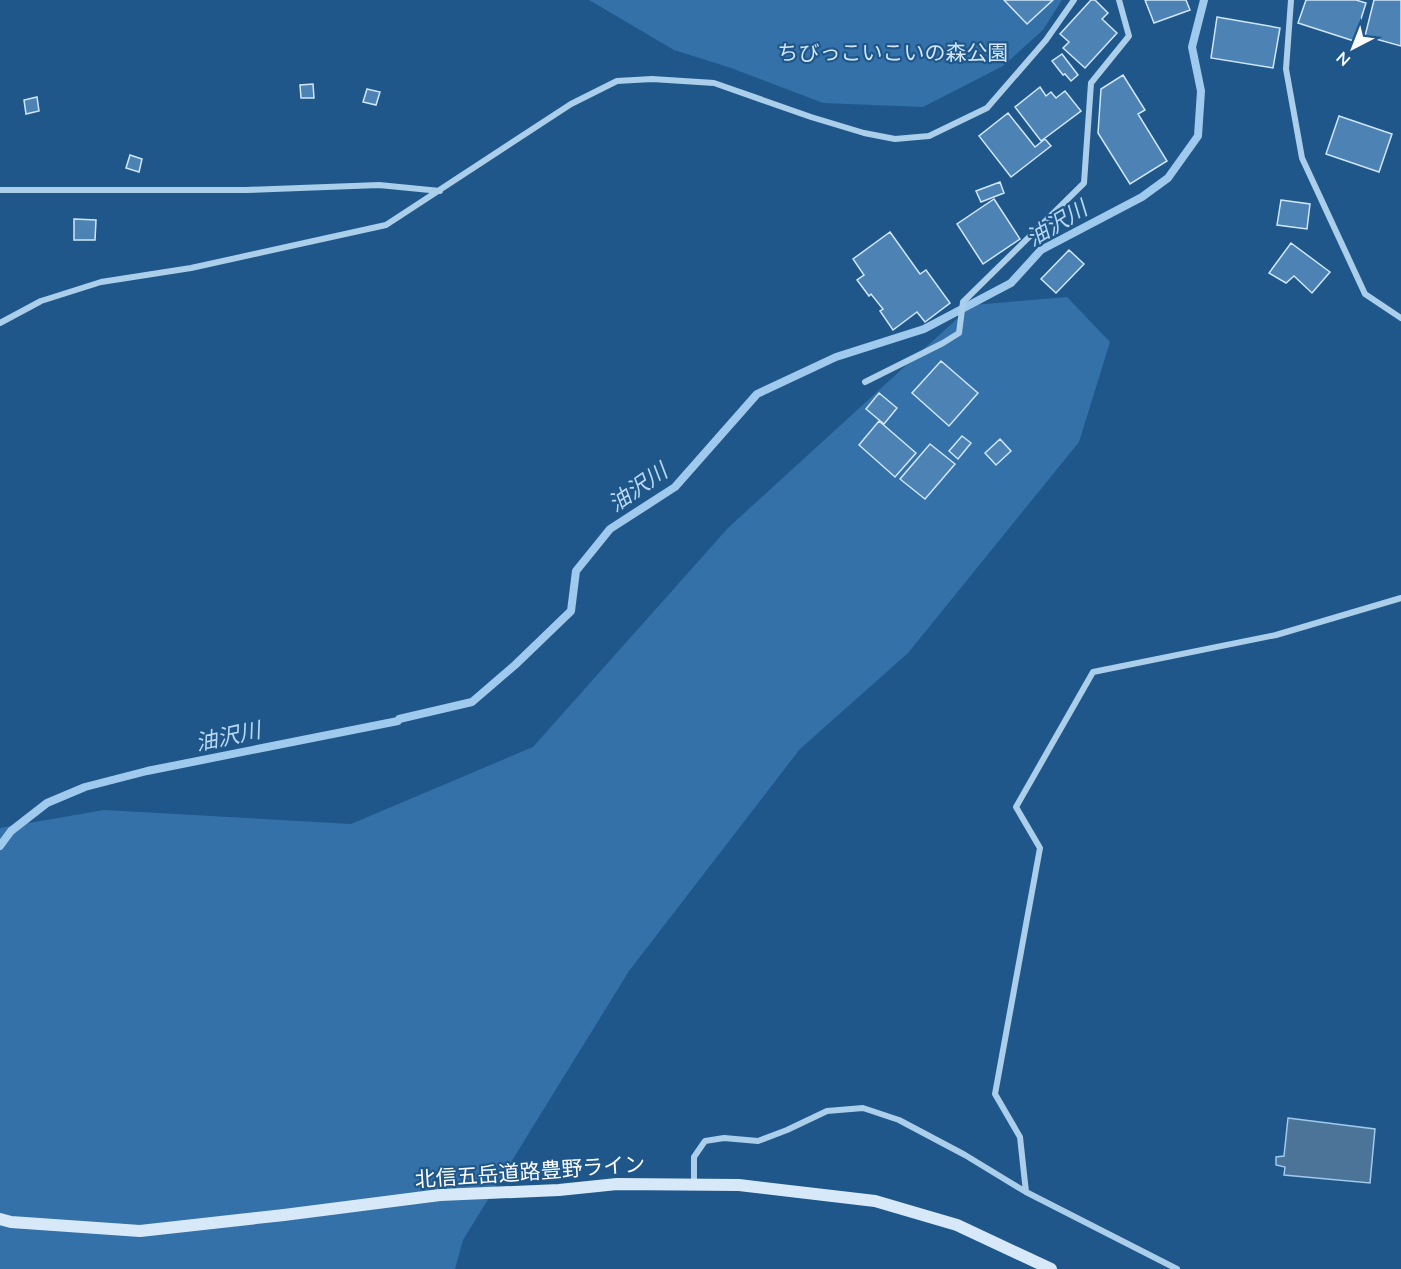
<svg xmlns="http://www.w3.org/2000/svg" width="1401" height="1269" viewBox="0 0 1401 1269" font-family="'Nunito Sans','Noto Sans JP',sans-serif">
	<rect width="100%" height="100%" fill="#1f578a"/>
	<path fill="#3371a8" d="M 589,0 L 1062,0 L 1043,30 L 1003,66 L 923,107 L 823,103 L 731,68 L 674,50 Z
		M 1067,297 L 1110,342 L 1079,442 L 908,653 L 800,749 L 629,971 L 463,1240 L 455,1269 L 0,1269 L 0,828 L 104,810 L 351,824 L 533,747 L 728,528 L 972,305 Z"/>
	<path fill="#4c7398" stroke="#9fc9ed" stroke-width="1.5" d="M 1288,1118 L 1375,1129 L 1370,1183 L 1284,1175 L 1285,1167 L 1276,1165 L 1276,1157 L 1284,1156 Z"/>
	<g fill="none" stroke-linecap="round" stroke-linejoin="round">
		<path stroke="#9fc9ed" stroke-width="8" d="M 0,846 L 11,831 L 47,803 L 85,787 L 147,771 L 398,721 L 399,719 L 472,702 L 515,665 L 571,611 L 576,571 L 610,529 L 675,487 L 757,394 L 836,357 L 924,329 L 1011,283 L 1041,250 L 1142,197 L 1168,178 L 1198,136 L 1201,91 L 1192,47 L 1204,0"/>
	</g>
	<path fill="#4c83b4" stroke="#d0e6f8" stroke-width="1.5" d="M 1004,0 L 1053,0 L 1027,24 Z
		M 1091,0 L 1095,0 L 1108,13 L 1102,19 L 1117,33 L 1085,68 L 1063,48 L 1069,42 L 1060,34 Z
		M 1145,0 L 1186,0 L 1190,10 L 1154,23 Z
		M 1306,0 L 1356,0 L 1366,3 L 1354,41 L 1298,23 Z
		M 1374,0 L 1401,0 L 1401,46 L 1365,36 Z
		M 1217,17 L 1280,28 L 1273,68 L 1211,58 Z
		M 1062,54 L 1078,75 L 1071,81 L 1065,74 L 1063,75 L 1052,61 Z
		M 1123,75 L 1145,110 L 1138,114 L 1167,161 L 1130,184 L 1098,133 L 1101,89 Z
		M 313,84 L 314,98 L 301,98 L 300,85 Z
		M 1040,87 L 1046,96 L 1051,92 L 1056,98 L 1065,91 L 1081,111 L 1041,141 L 1015,107 Z
		M 367,89 L 380,92 L 376,105 L 363,102 Z
		M 37,97 L 39,111 L 26,114 L 24,100 Z
		M 1008,113 L 1035,147 L 1045,139 L 1051,146 L 1011,177 L 979,136 Z
		M 1339,116 L 1392,134 L 1379,172 L 1326,154 Z
		M 130,155 L 142,159 L 139,172 L 126,168 Z
		M 1000,182 L 1004,193 L 981,202 L 976,191 Z
		M 994,199 L 1020,239 L 983,264 L 957,224 Z
		M 1281,200 L 1310,204 L 1307,229 L 1277,225 Z
		M 74,219 L 96,220 L 95,240 L 74,240 Z
		M 890,232 L 920,274 L 926,270 L 950,303 L 925,322 L 917,312 L 893,330 L 880,311 L 883,309 L 871,294 L 869,296 L 857,280 L 864,275 L 853,259 Z
		M 1291,243 L 1330,272 L 1312,293 L 1294,276 L 1286,283 L 1269,273 Z
		M 1069,250 L 1084,264 L 1056,293 L 1041,279 Z
		M 941,361 L 978,393 L 949,426 L 912,393 Z
		M 879,393 L 897,408 L 884,424 L 866,409 Z
		M 879,421 L 916,453 L 895,477 L 859,445 Z
		M 962,436 L 971,443 L 958,459 L 949,451 Z
		M 1000,439 L 1011,451 L 996,465 L 985,453 Z
		M 930,444 L 955,464 L 925,499 L 900,479 Z"/>
	<g fill="none" stroke-linecap="round" stroke-linejoin="round">
		<path stroke="#abceeb" stroke-width="6" d="M 1291,0 L 1286,69 L 1302,158 L 1365,294 L 1401,318
			M 0,190 L 246,190 L 379,185 L 440,191
			M 0,323 L 41,301 L 101,282 L 191,268 L 386,225 L 571,104 L 617,81 L 652,79 L 714,83 L 811,117 L 864,133 L 895,139 L 929,136 L 987,108 L 1046,40 L 1074,0
			M 865,382 L 943,343 L 959,333 L 963,302 L 1084,183 L 1091,83 L 1129,36 L 1119,0
			M 694,1184 L 694,1157 L 705,1141 L 724,1138 L 758,1141 L 787,1130 L 827,1111 L 863,1108 L 899,1120 L 965,1155 L 1026,1192 L 1177,1269
			M 1026,1192 L 1020,1137 L 995,1094 L 1040,848 L 1016,807 L 1093,672 L 1276,635 L 1401,598"/>
		<path stroke="#d7e8f9" stroke-width="12" d="M 0,1219 L 11,1222 L 140,1231 L 284,1215 L 440,1195 L 559,1190 L 617,1184 L 739,1185 L 875,1201 L 957,1225 L 1051,1269"/>
	</g>
	<g text-anchor="middle" dominant-baseline="central" stroke-width="4.5" stroke-linejoin="round" paint-order="stroke">
		<g font-size="21" fill="#d0e6f8" stroke="#1f578a">
			<text x="893" y="53">ちびっこいこいの森公園</text>
		</g>
		<g font-size="21" fill="#fff" stroke="#1f578a">
			<text transform="translate(530 1172) rotate(-4)">北信五岳道路豊野ライン</text>
		</g>
		<g font-size="22" font-style="italic" fill="#b7d7f2" stroke="#1f578a">
			<text transform="translate(1057 224) rotate(-31)">油沢川</text>
			<text transform="translate(638 488) rotate(-35)">油沢川</text>
			<text transform="translate(228 737) rotate(-12)">油沢川</text>
		</g>
	</g>
	<g transform="translate(1353 48) rotate(222)" stroke="#1f578a" stroke-width="4.5" paint-order="stroke">
	<path d="M0-4.5L10 22L0 15L-10 22Z" fill="#ffffff"/>
	<text y="-9" font-size="16" font-weight="bold" text-anchor="middle" fill="#ffffff">N</text>
	</g>
</svg>
